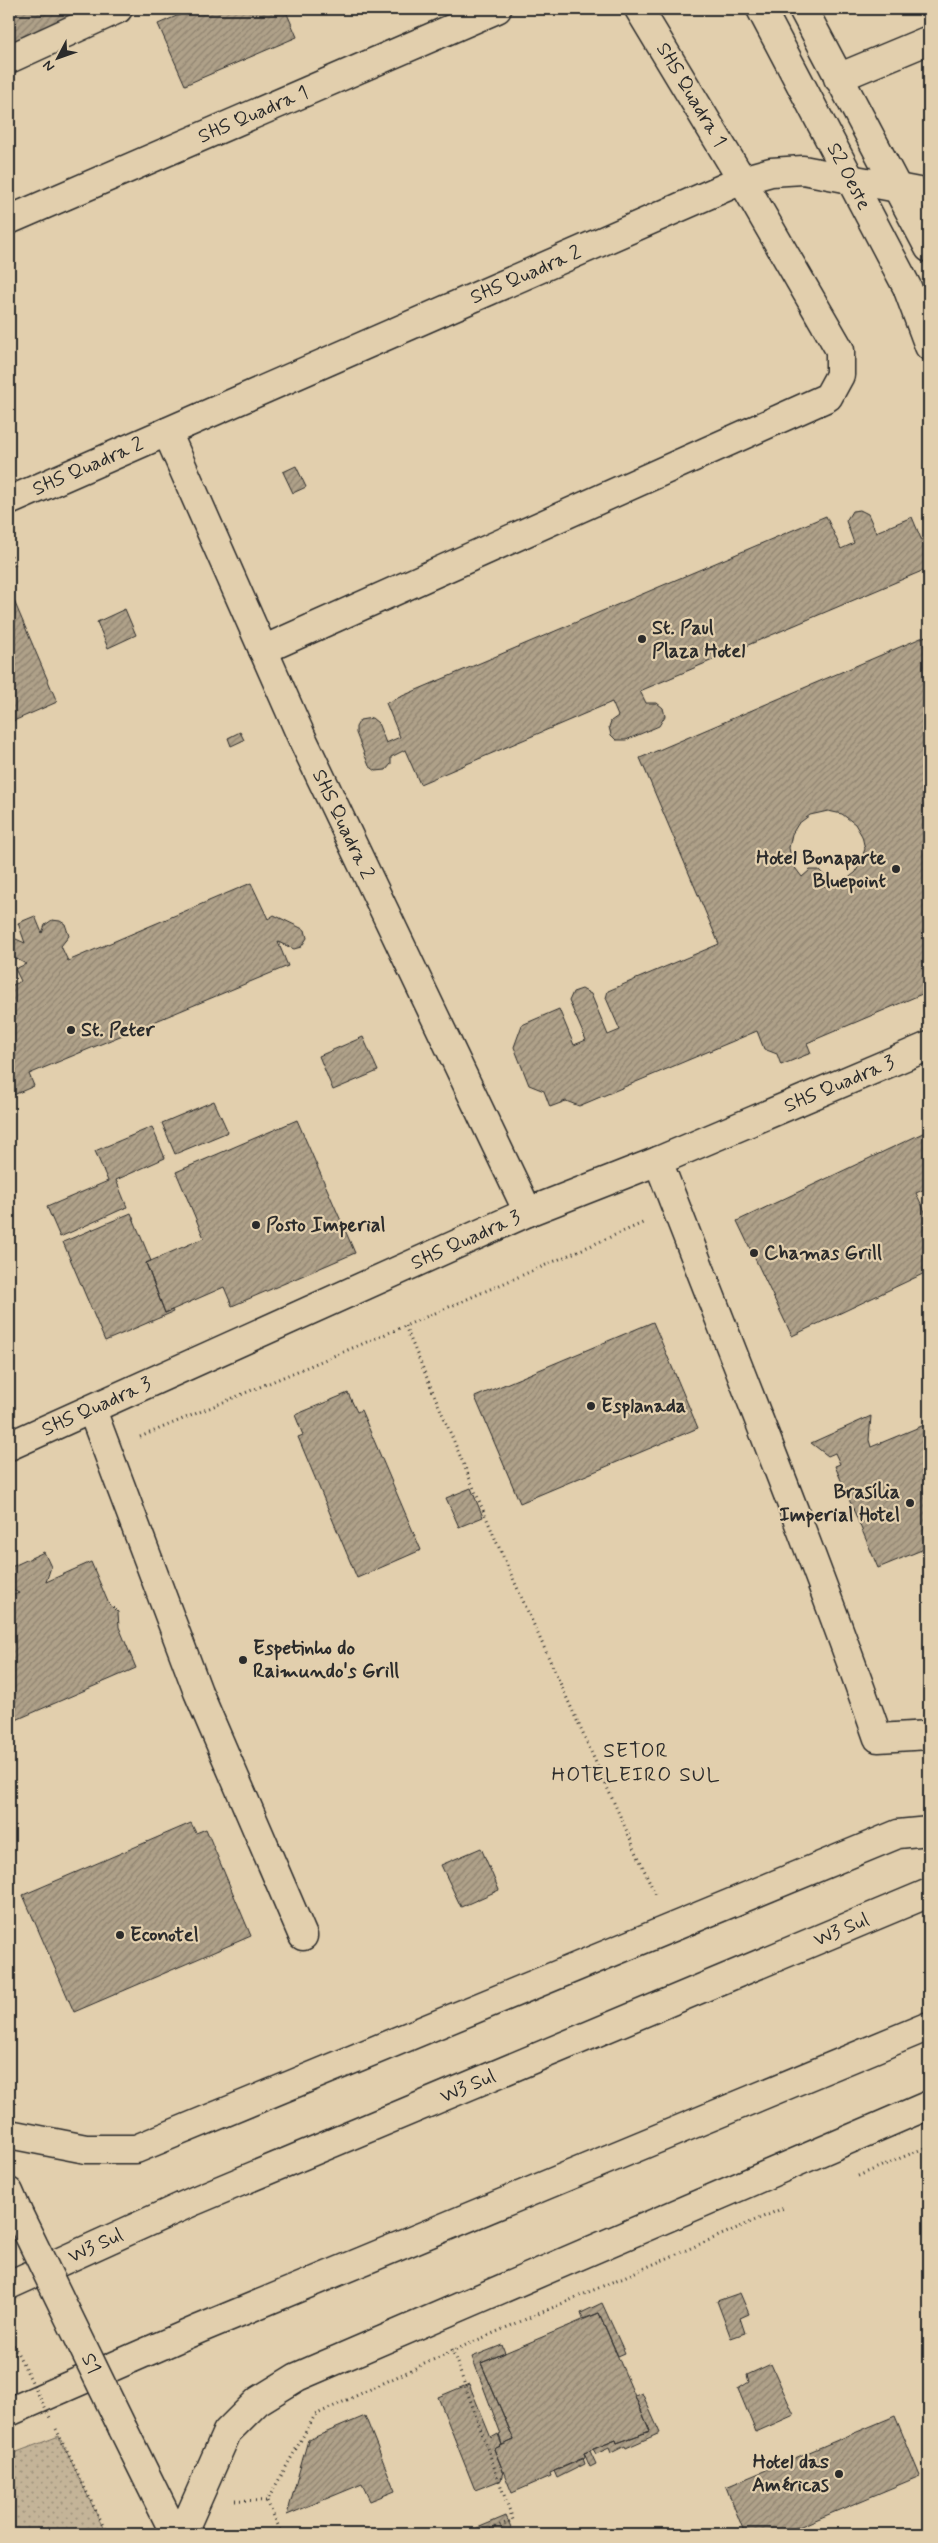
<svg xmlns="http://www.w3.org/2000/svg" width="938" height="2543" viewBox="0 0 938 2543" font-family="Mynerve,sans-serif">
	<defs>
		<pattern id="park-dots" width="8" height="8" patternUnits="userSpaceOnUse" patternTransform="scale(1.25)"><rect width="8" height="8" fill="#c4b498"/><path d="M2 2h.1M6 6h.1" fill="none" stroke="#9f937c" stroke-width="1.8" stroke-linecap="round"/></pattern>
		<pattern id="building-hatch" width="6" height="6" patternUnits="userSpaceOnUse" patternTransform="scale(1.25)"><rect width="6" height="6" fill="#afa189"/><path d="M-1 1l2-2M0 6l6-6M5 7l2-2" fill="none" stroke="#8f8370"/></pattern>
	</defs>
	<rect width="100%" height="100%" fill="#e2cfad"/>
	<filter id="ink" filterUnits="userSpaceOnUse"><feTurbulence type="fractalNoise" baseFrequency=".02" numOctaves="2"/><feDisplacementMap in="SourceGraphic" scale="10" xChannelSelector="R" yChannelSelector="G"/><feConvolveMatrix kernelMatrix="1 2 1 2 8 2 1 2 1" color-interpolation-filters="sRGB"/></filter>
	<g filter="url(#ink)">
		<path fill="url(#park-dots)" stroke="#787062" d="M 59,2436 L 106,2534 L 9,2534 L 9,2455 Z"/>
		<path fill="url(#building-hatch)" stroke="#2b2b2b" fill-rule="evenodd" d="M 9,9 L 101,9 L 9,48 Z
			M 193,9 L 285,9 L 297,37 L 185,85 L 158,24 Z
			M 296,466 L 306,487 L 293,493 L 283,472 Z
			M 860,510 L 868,514 L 876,532 L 912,517 L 929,558 L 929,568 L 640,691 L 646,703 L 657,703 L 663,708 L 665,716 L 659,726 L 626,740 L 616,740 L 611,735 L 609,727 L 611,721 L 618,716 L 612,702 L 420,784 L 405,750 L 391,757 L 391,764 L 386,770 L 376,771 L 369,766 L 356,733 L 356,727 L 360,720 L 372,718 L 378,723 L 386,743 L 400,737 L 386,703 L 826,516 L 841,549 L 854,543 L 846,521 L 852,511 Z
			M 9,589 L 57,702 L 9,723 Z
			M 125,609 L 136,635 L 108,648 L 97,622 Z
			M 928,635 L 929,991 L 807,1043 L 811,1053 L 781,1065 L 777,1054 L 764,1049 L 757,1031 L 579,1106 L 566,1101 L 550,1107 L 544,1091 L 529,1085 L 514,1047 L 522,1025 L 559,1009 L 574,1045 L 586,1040 L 569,1001 L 573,992 L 582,989 L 591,994 L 608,1035 L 620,1030 L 606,998 L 608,991 L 719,944 L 640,758 ZM 828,811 L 842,814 L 855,824 L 862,836 L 865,849 L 856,872 L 841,884 L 829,886 L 824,886 L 825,876 L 819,870 L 810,870 L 802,877 L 793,865 L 789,848 L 792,834 L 798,824 L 810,815 Z
			M 240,732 L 244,740 L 231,746 L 228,738 Z
			M 251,883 L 268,919 L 274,915 L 305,930 L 307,938 L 301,947 L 294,949 L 278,942 L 288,966 L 29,1074 L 34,1086 L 9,1097 L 9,987 L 21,981 L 15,969 L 26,964 L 9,955 L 9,936 L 25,943 L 18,923 L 35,916 L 42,933 L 45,925 L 52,920 L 60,921 L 65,924 L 69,936 L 61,946 L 68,961 Z
			M 363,1037 L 378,1071 L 333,1090 L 319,1056 Z
			M 214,1101 L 228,1132 L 175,1154 L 162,1123 Z
			M 297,1120 L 355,1253 L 232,1306 L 224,1287 L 165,1313 L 146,1263 L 204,1238 L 176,1172 Z
			M 152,1127 L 165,1158 L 116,1180 L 127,1207 L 60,1237 L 47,1207 L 108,1181 L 95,1151 Z
			M 925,1132 L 929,1141 L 929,1187 L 916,1193 L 929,1220 L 929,1271 L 792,1336 L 737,1221 Z
			M 131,1213 L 151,1261 L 146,1263 L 165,1313 L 172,1310 L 173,1312 L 105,1341 L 63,1242 Z
			M 653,1322 L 698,1428 L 520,1503 L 475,1397 Z
			M 348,1393 L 357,1412 L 361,1410 L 421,1550 L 357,1578 L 298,1437 L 303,1435 L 295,1415 Z
			M 871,1416 L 869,1440 L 871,1447 L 929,1423 L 929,1547 L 878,1568 L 835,1466 L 840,1464 L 835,1453 L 828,1456 L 811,1443 Z
			M 471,1488 L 483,1517 L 459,1527 L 446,1498 Z
			M 44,1552 L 51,1567 L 46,1582 L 91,1562 L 108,1602 L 118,1612 L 119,1627 L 136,1668 L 9,1723 L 9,1597 L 19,1593 L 9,1588 L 9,1568 Z
			M 191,1823 L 196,1833 L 206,1829 L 251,1936 L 74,2012 L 23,1895 Z
			M 481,1848 L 499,1890 L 461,1907 L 441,1865 Z
			M 740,2293 L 749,2314 L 740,2318 L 745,2333 L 731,2338 L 717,2301 Z
			M 602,2303 L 625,2353 L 618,2356 L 599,2313 L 583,2319 L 581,2313 Z
			M 599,2313 L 650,2431 L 617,2443 L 616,2440 L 584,2453 L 585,2458 L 550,2473 L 551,2476 L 512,2493 L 494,2449 L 514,2440 L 481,2363 Z
			M 502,2345 L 505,2353 L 481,2363 L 514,2440 L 502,2445 L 499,2435 L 501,2434 L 472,2357 Z
			M 771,2364 L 794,2415 L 756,2432 L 738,2389 L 749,2382 L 747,2375 Z
			M 469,2384 L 491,2438 L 498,2434 L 502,2445 L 494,2449 L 503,2471 L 501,2480 L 475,2490 L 438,2397 Z
			M 642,2393 L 660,2433 L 626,2448 L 625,2446 L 611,2453 L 609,2448 L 596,2454 L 593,2449 L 616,2440 L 617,2443 L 650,2431 L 635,2396 Z
			M 365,2416 L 395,2491 L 370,2501 L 362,2484 L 287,2515 L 308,2440 Z
			M 895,2416 L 920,2476 L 782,2534 L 745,2534 L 726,2487 Z
			M 590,2451 L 596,2464 L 590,2467 L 584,2453 Z
			M 583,2458 L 585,2464 L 557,2478 L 554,2471 Z
			M 506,2516 L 514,2534 L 463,2534 Z"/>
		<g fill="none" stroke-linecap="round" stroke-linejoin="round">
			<defs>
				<g id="minor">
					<path d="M 9,59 L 118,9"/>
					<path d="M 838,78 L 929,40"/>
					<path id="s1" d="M 9,220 L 497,9"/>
					<path id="s2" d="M 167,432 L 302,738 L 528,1212"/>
					<path id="s3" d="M 9,501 L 742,180 L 771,172 L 803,170 L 929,194"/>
					<path d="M 263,650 L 828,397 L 840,375 L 840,350 L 742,180 L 639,9"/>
					<path d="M 658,1161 C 732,1353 810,1544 878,1738 L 929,1735"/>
					<path d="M 92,1410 L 198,1692 L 303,1936"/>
					<path id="s4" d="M 9,1446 L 528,1212 L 658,1161 L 929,1046"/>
				</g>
				<g id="major">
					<path id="s5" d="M 761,9 L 907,287 L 929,346"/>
					<path d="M 803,9 L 929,248"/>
					<path id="s6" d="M 9,2285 L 194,2201 L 929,1893"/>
					<path d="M 9,2412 L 199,2329 L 929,2026"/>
				</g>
				<path id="highway" d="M 9,2134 L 86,2149 L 136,2149 L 898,1834 L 929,1831
					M 9,2192 L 19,2215
					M 123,2429 L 175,2534
					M 182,2534 L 227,2432 L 258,2401 L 297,2377 L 929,2105"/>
			</defs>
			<use href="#minor" stroke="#2b2b2b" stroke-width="31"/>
			<use href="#major" stroke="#2b2b2b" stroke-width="31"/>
			<use href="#highway" stroke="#2b2b2b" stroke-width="31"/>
			<path stroke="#2b2b2b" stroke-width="3" stroke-dasharray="1 4" stroke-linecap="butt" d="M 9,551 L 15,566 L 9,569
				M 405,1326 L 497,1543 L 656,1896
				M 140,1437 L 405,1326 L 645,1222
				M 858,2176 L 929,2146
				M 452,2349 L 513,2520 L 478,2534
				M 56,2429 L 107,2534
				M 235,2500 L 267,2501
				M 282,2534 L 267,2501 L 315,2415 L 452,2351 L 786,2207"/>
			<use href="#minor" stroke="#e2cfad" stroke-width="28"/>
			<use href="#major" stroke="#e2cfad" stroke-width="28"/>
			<use href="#highway" stroke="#e2cfad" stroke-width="28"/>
			<defs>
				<g id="highway-bridge">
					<path id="s7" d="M 19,2215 L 123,2429"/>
				</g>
			</defs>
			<use href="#highway-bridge" stroke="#2b2b2b" stroke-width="31" stroke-linecap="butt"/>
			<path stroke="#2b2b2b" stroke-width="3" stroke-dasharray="1 4" stroke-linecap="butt" d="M 9,2336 L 51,2420"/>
			<use href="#highway-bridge" stroke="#e2cfad" stroke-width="28"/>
		</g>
	</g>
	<g fill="#2b2b2b" stroke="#e2cfad" stroke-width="2">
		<circle cx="642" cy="639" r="5"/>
		<circle cx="896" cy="869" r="5"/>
		<circle cx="71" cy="1030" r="5"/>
		<circle cx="256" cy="1225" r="5"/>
		<circle cx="754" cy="1253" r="5"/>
		<circle cx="591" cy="1406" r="5"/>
		<circle cx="910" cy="1503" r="5"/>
		<circle cx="243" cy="1660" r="5"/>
		<circle cx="120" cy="1935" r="5"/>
		<circle cx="839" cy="2474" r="5"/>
	</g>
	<g text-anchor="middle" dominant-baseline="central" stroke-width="4.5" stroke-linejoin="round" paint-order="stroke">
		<g font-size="20" fill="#2b2b2b" stroke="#e2cfad">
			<text transform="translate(691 95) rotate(59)">SHS Quadra 1</text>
			<text stroke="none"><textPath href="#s1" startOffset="266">SHS Quadra 1</textPath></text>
			<text stroke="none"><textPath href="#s5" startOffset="189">S2 Oeste</textPath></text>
			<text stroke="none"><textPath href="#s3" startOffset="564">SHS Quadra 2</textPath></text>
			<text stroke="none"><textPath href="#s3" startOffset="86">SHS Quadra 2</textPath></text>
			<text stroke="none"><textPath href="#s2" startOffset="430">SHS Quadra 2</textPath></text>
			<text stroke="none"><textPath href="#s4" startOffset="906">SHS Quadra 3</textPath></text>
			<text stroke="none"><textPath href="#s4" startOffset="501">SHS Quadra 3</textPath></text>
			<text stroke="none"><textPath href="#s4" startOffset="96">SHS Quadra 3</textPath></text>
			<text stroke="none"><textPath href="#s6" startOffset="905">W3 Sul</textPath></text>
			<text stroke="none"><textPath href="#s6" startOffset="500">W3 Sul</textPath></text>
			<text stroke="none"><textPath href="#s6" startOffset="95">W3 Sul</textPath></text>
			<text stroke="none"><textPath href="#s7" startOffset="165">S1</textPath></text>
		</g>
		<g font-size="20" font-weight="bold" fill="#2b2b2b" stroke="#e2cfad" text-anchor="start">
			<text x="652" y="628">St. Paul<tspan x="652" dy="23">Plaza Hotel</tspan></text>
			<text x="886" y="858" text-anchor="end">Hotel Bonaparte<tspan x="886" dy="23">Bluepoint</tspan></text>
			<text x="81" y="1030">St. Peter</text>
			<text x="266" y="1225">Posto Imperial</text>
			<text x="764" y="1253">Chamas Grill</text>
			<text x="601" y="1406">Esplanada</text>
			<text x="900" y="1492" text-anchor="end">Brasília<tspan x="900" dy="23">Imperial Hotel</tspan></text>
			<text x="253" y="1648">Espetinho do<tspan x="253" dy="23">Raimundo's Grill</tspan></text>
			<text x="130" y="1935">Econotel</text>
			<text x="829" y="2462" text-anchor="end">Hotel das<tspan x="829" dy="23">Américas</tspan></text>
		</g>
		<g font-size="21" letter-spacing="1" fill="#2b2b2b" stroke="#e2cfad">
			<text x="636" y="1751">SETOR<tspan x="636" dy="24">HOTELEIRO SUL</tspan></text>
		</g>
	</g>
	<rect width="938" height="2543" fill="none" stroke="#e2cfad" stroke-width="30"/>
	<rect x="15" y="15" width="908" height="2513" fill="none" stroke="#2b2b2b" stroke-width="2" filter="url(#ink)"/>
	<g transform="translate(58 58) rotate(229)" stroke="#e2cfad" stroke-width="4" paint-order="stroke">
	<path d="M0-4L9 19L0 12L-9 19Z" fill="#2b2b2b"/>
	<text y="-8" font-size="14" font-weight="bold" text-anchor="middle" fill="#2b2b2b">N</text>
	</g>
</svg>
